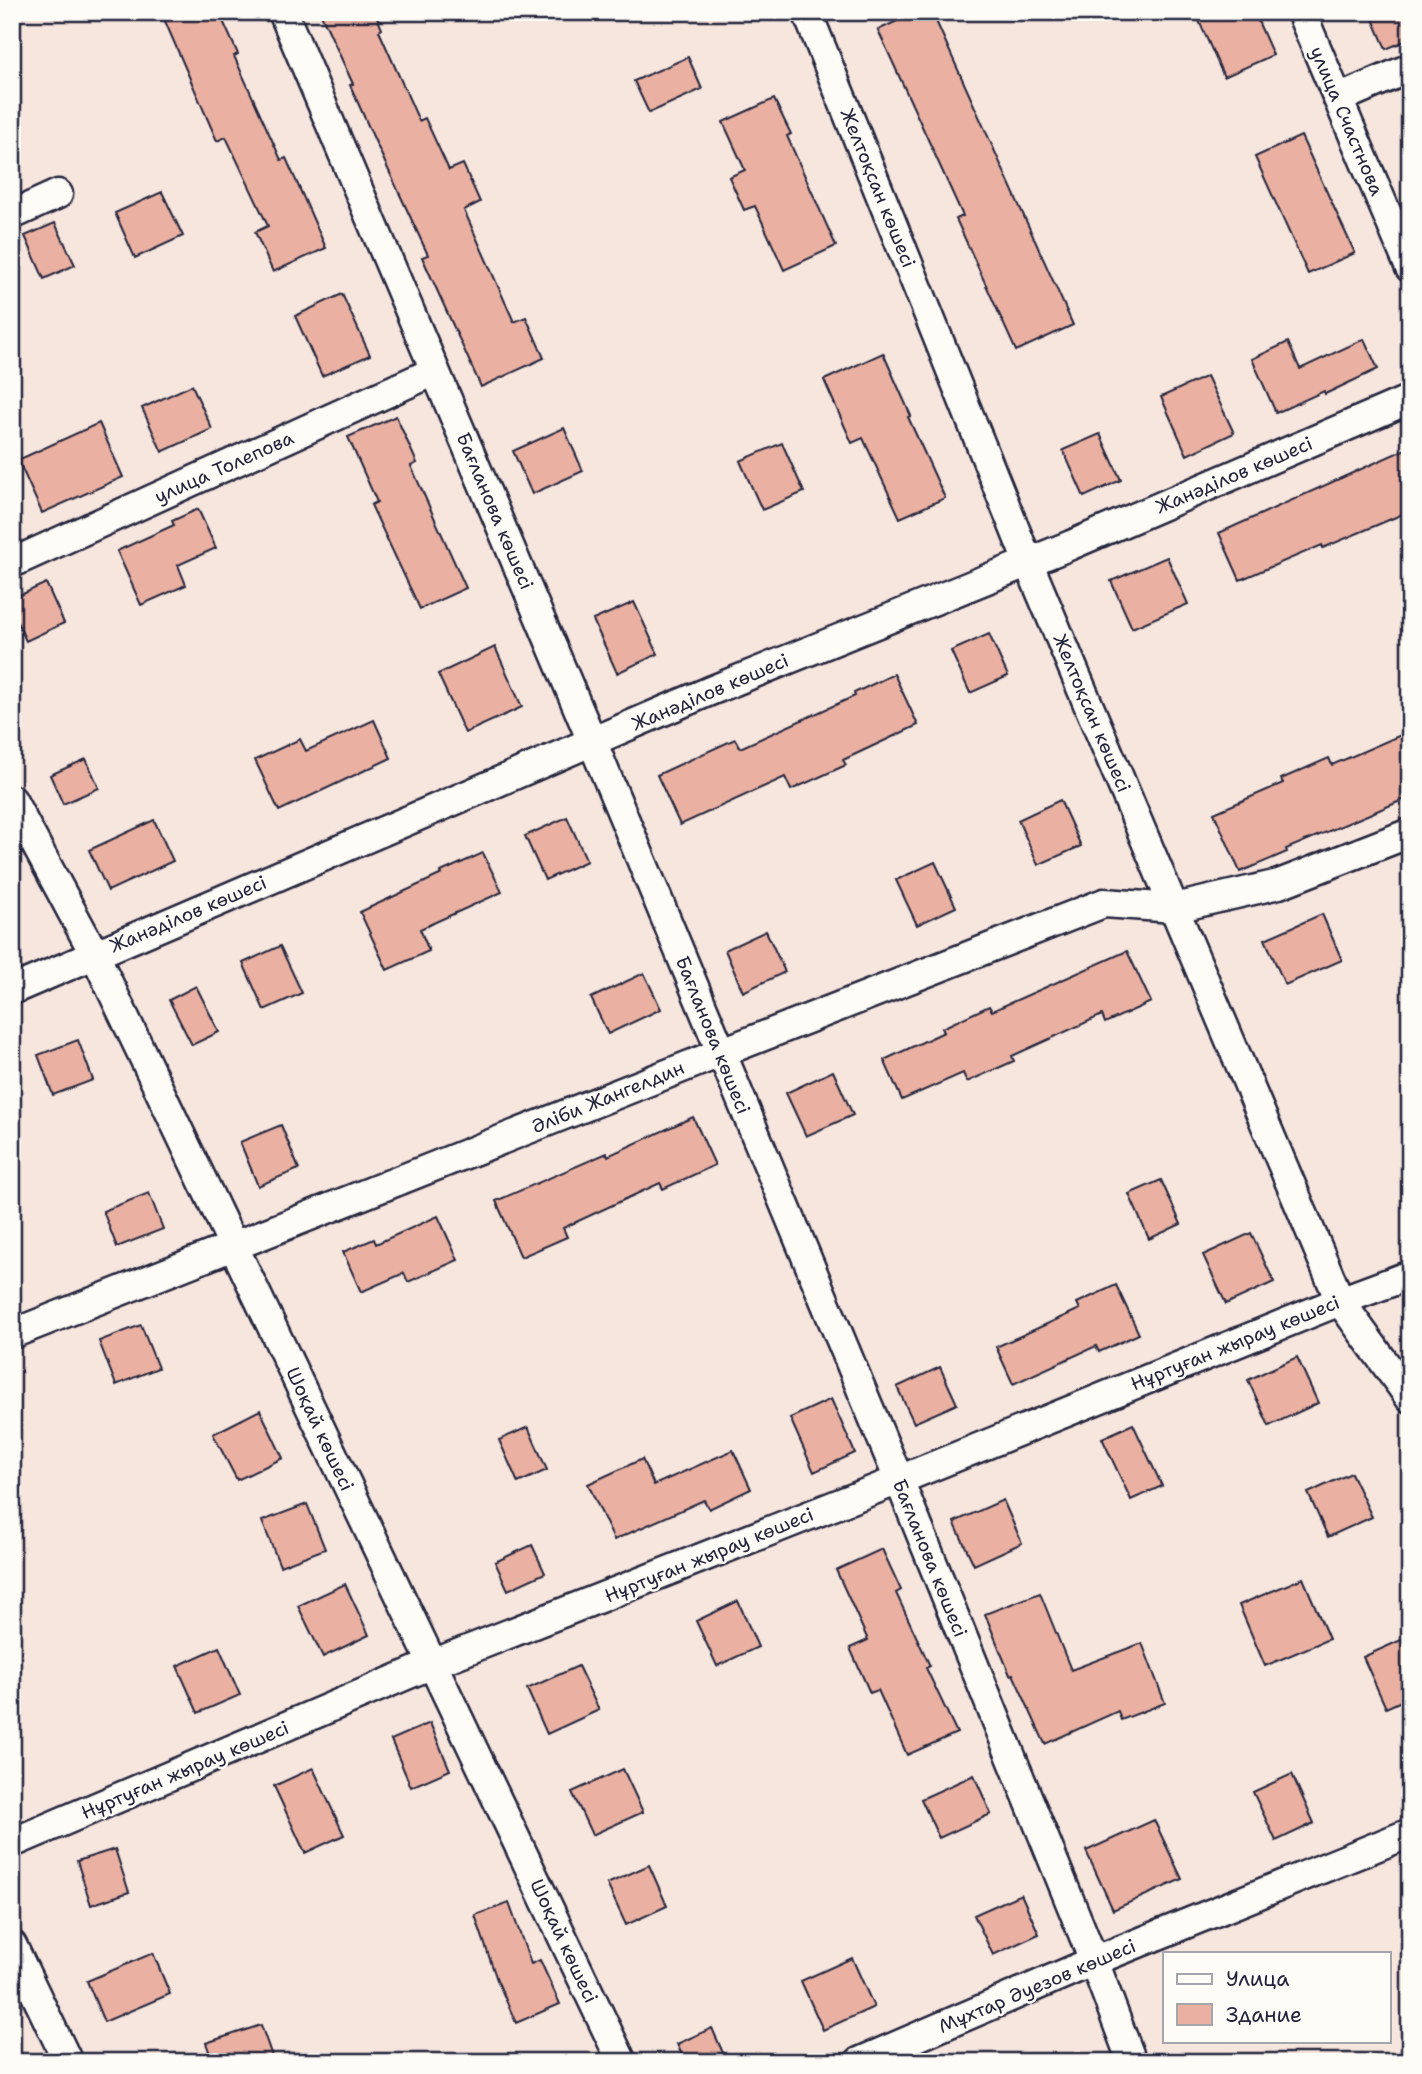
<svg xmlns="http://www.w3.org/2000/svg" width="1422" height="2074" viewBox="0 0 1422 2074" font-family="'Shantell Sans',sans-serif">
	<rect width="100%" height="100%" fill="#f7e6de"/>
	<filter id="ink" filterUnits="userSpaceOnUse"><feTurbulence type="fractalNoise" baseFrequency=".0143" numOctaves="2"/><feDisplacementMap in="SourceGraphic" scale="14" xChannelSelector="R" yChannelSelector="G"/><feConvolveMatrix kernelMatrix="1 2 1 2 8 2 1 2 1" color-interpolation-filters="sRGB"/></filter>
	<g filter="url(#ink)">
		<path fill="#eab1a2" stroke="#22223b" stroke-width="2" d="M 161,12 L 219,12 L 238,54 L 234,56 L 281,160 L 286,158 L 326,248 L 273,272 L 255,232 L 268,226 L 226,137 L 217,141 Z
			M 320,12 L 375,12 L 382,29 L 379,31 L 419,121 L 425,118 L 449,170 L 463,164 L 480,202 L 464,210 L 514,322 L 526,317 L 544,358 L 481,387 L 422,257 L 428,255 L 375,141 L 350,85 L 353,84 Z
			M 916,12 L 932,12 L 1073,325 L 1016,351 L 956,219 L 963,216 L 878,30 Z
			M 1195,12 L 1254,12 L 1273,55 L 1224,77 Z
			M 1370,12 L 1410,12 L 1410,39 L 1386,49 Z
			M 688,57 L 702,89 L 649,113 L 634,81 Z
			M 774,99 L 791,134 L 787,136 L 836,246 L 784,270 L 755,206 L 744,210 L 729,177 L 745,170 L 723,122 Z
			M 1301,136 L 1355,253 L 1308,274 L 1255,157 Z
			M 162,192 L 183,236 L 135,258 L 115,213 Z
			M 55,223 L 75,265 L 44,279 L 25,236 Z
			M 342,294 L 370,355 L 322,376 L 295,316 Z
			M 1364,339 L 1378,369 L 1325,394 L 1324,391 L 1276,413 L 1252,359 L 1288,342 L 1300,369 Z
			M 883,353 L 911,416 L 908,417 L 945,498 L 900,518 L 863,438 L 852,443 L 824,380 Z
			M 1207,376 L 1234,433 L 1187,455 L 1161,397 Z
			M 192,385 L 212,429 L 162,452 L 142,408 Z
			M 396,416 L 417,463 L 411,466 L 466,588 L 420,609 L 371,505 L 377,502 L 348,437 Z
			M 99,423 L 123,477 L 42,513 L 18,460 Z
			M 564,428 L 583,471 L 532,494 L 513,451 Z
			M 1100,434 L 1121,480 L 1084,497 L 1063,450 Z
			M 782,443 L 804,492 L 762,510 L 740,461 Z
			M 1410,447 L 1410,511 L 1323,548 L 1322,545 L 1240,580 L 1219,533 Z
			M 198,509 L 216,548 L 178,565 L 186,585 L 141,605 L 117,551 L 174,525 L 172,521 Z
			M 1167,557 L 1188,604 L 1132,628 L 1111,581 Z
			M 46,583 L 64,623 L 26,641 L 12,611 L 12,599 Z
			M 634,602 L 658,654 L 617,673 L 593,620 Z
			M 989,634 L 1008,676 L 970,693 L 951,651 Z
			M 495,647 L 522,707 L 465,733 L 438,674 Z
			M 894,674 L 918,725 L 843,760 L 846,765 L 791,790 L 785,777 L 680,825 L 657,775 L 735,739 L 740,748 L 855,696 L 854,693 Z
			M 374,720 L 391,758 L 279,811 L 255,760 L 300,739 L 306,751 Z
			M 1410,731 L 1410,797 L 1286,849 L 1287,852 L 1240,872 L 1214,813 L 1283,783 L 1281,779 L 1329,758 L 1332,765 Z
			M 86,759 L 99,788 L 63,804 L 50,775 Z
			M 1060,800 L 1081,846 L 1038,865 L 1018,820 Z
			M 567,817 L 587,861 L 545,880 L 525,836 Z
			M 154,820 L 173,861 L 108,891 L 89,850 Z
			M 483,853 L 502,892 L 420,929 L 429,951 L 387,970 L 360,912 L 442,874 L 441,872 Z
			M 935,862 L 956,907 L 917,925 L 896,880 Z
			M 1322,914 L 1342,960 L 1285,985 L 1265,939 Z
			M 766,931 L 785,972 L 743,992 L 725,950 Z
			M 280,946 L 302,993 L 264,1010 L 243,963 Z
			M 1127,951 L 1151,1002 L 1105,1023 L 1102,1015 L 1012,1056 L 1014,1061 L 967,1082 L 963,1073 L 902,1100 L 884,1060 L 944,1032 L 942,1028 L 989,1006 L 992,1011 Z
			M 644,973 L 661,1009 L 608,1034 L 591,998 Z
			M 196,986 L 219,1032 L 192,1045 L 169,1000 Z
			M 78,1040 L 93,1080 L 53,1095 L 38,1055 Z
			M 833,1071 L 853,1115 L 806,1136 L 786,1093 Z
			M 693,1117 L 715,1165 L 663,1189 L 660,1183 L 563,1228 L 567,1237 L 521,1257 L 496,1201 L 607,1153 L 608,1156 Z
			M 281,1125 L 299,1169 L 258,1186 L 240,1142 Z
			M 1161,1180 L 1181,1224 L 1149,1239 L 1129,1194 Z
			M 149,1193 L 163,1229 L 117,1247 L 103,1211 Z
			M 438,1216 L 458,1260 L 408,1282 L 404,1273 L 361,1292 L 343,1252 L 374,1239 L 376,1244 Z
			M 1251,1233 L 1274,1282 L 1226,1304 L 1203,1255 Z
			M 1116,1285 L 1139,1334 L 1099,1352 L 1096,1346 L 1013,1384 L 996,1347 L 1080,1309 L 1077,1303 Z
			M 141,1325 L 158,1368 L 116,1385 L 99,1341 Z
			M 1297,1357 L 1318,1403 L 1269,1426 L 1248,1380 Z
			M 940,1367 L 957,1404 L 914,1423 L 897,1387 Z
			M 831,1399 L 855,1453 L 814,1472 L 790,1418 Z
			M 260,1410 L 283,1458 L 237,1480 L 213,1434 Z
			M 1133,1424 L 1162,1486 L 1131,1500 L 1102,1438 Z
			M 528,1427 L 547,1470 L 518,1483 L 499,1440 Z
			M 733,1450 L 751,1489 L 709,1509 L 704,1500 L 614,1540 L 588,1484 L 642,1459 L 654,1485 Z
			M 1351,1473 L 1372,1517 L 1328,1537 L 1308,1493 Z
			M 1003,1500 L 1022,1543 L 974,1565 L 954,1522 Z
			M 307,1504 L 325,1549 L 280,1566 L 262,1521 Z
			M 532,1545 L 545,1573 L 508,1590 L 495,1562 Z
			M 882,1549 L 901,1590 L 896,1593 L 930,1666 L 926,1668 L 957,1733 L 907,1755 L 878,1690 L 870,1693 L 850,1648 L 868,1640 L 836,1570 Z
			M 1303,1578 L 1329,1639 L 1265,1666 L 1239,1605 Z
			M 345,1584 L 369,1635 L 323,1657 L 298,1606 Z
			M 1040,1593 L 1071,1670 L 1142,1643 L 1165,1703 L 1121,1720 L 1118,1711 L 1045,1744 L 1013,1674 L 1010,1675 L 985,1614 Z
			M 738,1601 L 758,1647 L 717,1666 L 696,1621 Z
			M 1410,1636 L 1410,1697 L 1386,1708 L 1363,1657 Z
			M 219,1647 L 240,1695 L 198,1713 L 177,1666 Z
			M 578,1666 L 599,1710 L 547,1734 L 527,1689 Z
			M 430,1723 L 450,1770 L 411,1787 L 391,1740 Z
			M 313,1768 L 344,1835 L 305,1853 L 274,1786 Z
			M 623,1769 L 643,1812 L 592,1835 L 572,1792 Z
			M 1292,1774 L 1314,1823 L 1276,1841 L 1253,1792 Z
			M 974,1775 L 991,1814 L 939,1838 L 921,1799 Z
			M 1154,1820 L 1182,1879 L 1113,1910 L 1086,1851 Z
			M 115,1849 L 129,1892 L 91,1905 L 77,1861 Z
			M 649,1865 L 667,1906 L 626,1925 L 607,1884 Z
			M 1021,1894 L 1039,1934 L 993,1955 L 974,1915 Z
			M 509,1903 L 531,1964 L 540,1960 L 560,2004 L 516,2023 L 497,1980 L 475,1915 Z
			M 153,1953 L 170,1994 L 104,2022 L 87,1981 Z
			M 852,1958 L 874,2007 L 823,2030 L 801,1981 Z
			M 261,2025 L 274,2062 L 213,2062 L 206,2043 Z
			M 712,2028 L 727,2062 L 685,2062 L 677,2044 Z"/>
		<g fill="none" stroke-linecap="round" stroke-linejoin="round">
			<defs>
				<path id="street" d="M 283,12 L 592,741 L 899,1480 L 1094,1961 L 1132,2062
					M 807,12 L 1028,562 L 1340,1301 L 1410,1398
					M 1301,12 L 1410,268
					M 1338,99 L 1410,68
					M 12,215 L 58,194
					M 12,563 L 435,371
					M 12,800 L 95,955 L 622,2062
					M 12,990 L 710,691 L 1071,545 L 1410,399
					M 12,1334 L 720,1053 L 1104,903 L 1175,908 L 1279,884 L 1410,833
					M 12,1843 L 432,1664 L 899,1480 L 1340,1301 L 1410,1275
					M 12,1945 L 68,2062
					M 859,2062 L 1094,1961 L 1410,1833"/>
			</defs>
			<use href="#street" stroke="#22223b" stroke-width="33"/>
			<use href="#street" stroke="#fdfcf7" stroke-width="28"/>
		</g>
	</g>
	<g text-anchor="middle" dominant-baseline="central" stroke-width="5" stroke-linejoin="round" paint-order="stroke">
		<g font-size="19" fill="#22223b" stroke="#fdfcf7">
			<text transform="translate(1347 121) rotate(67)">улица Счастнова</text>
			<text transform="translate(878 188) rotate(68)">Желтоқсан көшесі</text>
			<text transform="translate(224 467) rotate(-24)">улица Толепова</text>
			<text transform="translate(1234 475) rotate(-23)">Жанәділов көшесі</text>
			<text transform="translate(495 511) rotate(67)">Бағланова көшесі</text>
			<text transform="translate(710 692) rotate(-23)">Жанәділов көшесі</text>
			<text transform="translate(1092 713) rotate(67)">Желтоқсан көшесі</text>
			<text transform="translate(188 914) rotate(-23)">Жанәділов көшесі</text>
			<text transform="translate(713 1035) rotate(68)">Бағланова көшесі</text>
			<text transform="translate(608 1097) rotate(-22)">Әліби Жангелдин</text>
			<text transform="translate(1235 1343) rotate(-22)">Нұртуған жырау көшесі</text>
			<text transform="translate(320 1429) rotate(65)">Шоқай көшесі</text>
			<text transform="translate(709 1555) rotate(-22)">Нұртуған жырау көшесі</text>
			<text transform="translate(930 1558) rotate(68)">Бағланова көшесі</text>
			<text transform="translate(185 1770) rotate(-23)">Нұртуған жырау көшесі</text>
			<text transform="translate(564 1941) rotate(65)">Шоқай көшесі</text>
			<text transform="translate(1037 1986) rotate(-23)">Мұхтар Әуезов көшесі</text>
		</g>
	</g>
	<rect width="1422" height="2074" fill="none" stroke="#fdfcf7" stroke-width="42"/>
	<rect x="21" y="21" width="1380" height="2032" fill="none" stroke="#22223b" stroke-width="2.5" filter="url(#ink)"/>
	<rect x="1163" y="1952" width="228" height="91" fill="#fdfcf7" stroke="#a5a5ac" stroke-width="2"/>
	<rect x="1177" y="1974" width="35" height="10" fill="#fdfcf7" stroke="#a5a5ac" stroke-width="2"/>
	<text x="1226" y="1986" font-size="21" fill="#22223b">Улица</text>
	<rect x="1177" y="2004" width="35" height="21" fill="#eab1a2" stroke="#a5a5ac" stroke-width="2"/>
	<text x="1226" y="2022" font-size="21" fill="#22223b">Здание</text>
</svg>
